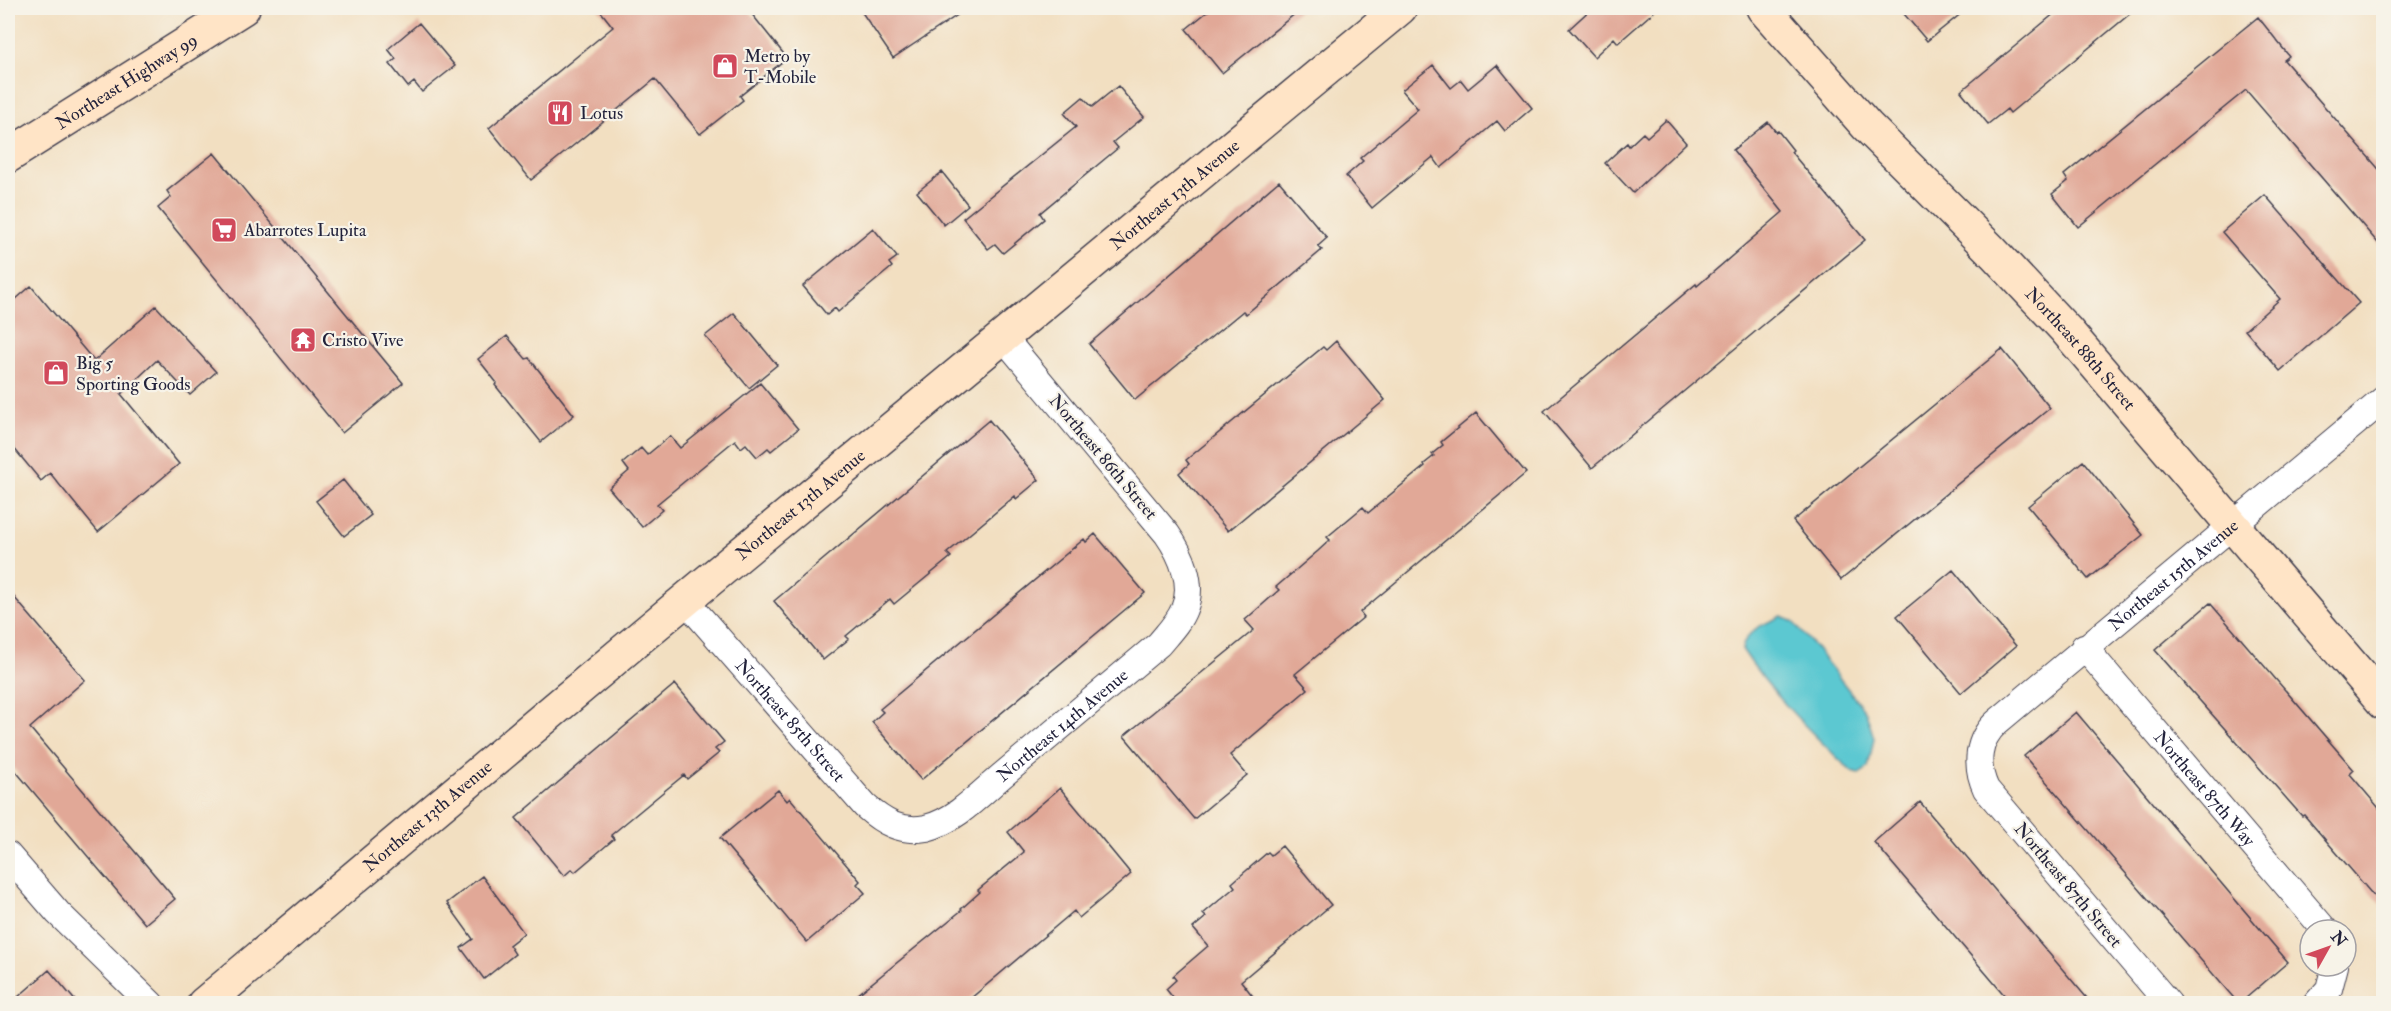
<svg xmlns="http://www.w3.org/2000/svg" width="2391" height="1011" viewBox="0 0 2391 1011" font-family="'IM FELL Double Pica',serif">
	<rect width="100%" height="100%" fill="#f7f3e8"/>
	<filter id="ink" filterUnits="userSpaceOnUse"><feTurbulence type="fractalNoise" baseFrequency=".0167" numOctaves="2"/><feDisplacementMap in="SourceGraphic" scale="12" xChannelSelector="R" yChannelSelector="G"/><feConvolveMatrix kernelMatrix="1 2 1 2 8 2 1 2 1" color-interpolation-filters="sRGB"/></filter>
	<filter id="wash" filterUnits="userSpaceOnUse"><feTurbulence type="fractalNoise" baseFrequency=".008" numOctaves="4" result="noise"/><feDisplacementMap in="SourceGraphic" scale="24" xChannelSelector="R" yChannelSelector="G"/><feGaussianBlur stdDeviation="1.35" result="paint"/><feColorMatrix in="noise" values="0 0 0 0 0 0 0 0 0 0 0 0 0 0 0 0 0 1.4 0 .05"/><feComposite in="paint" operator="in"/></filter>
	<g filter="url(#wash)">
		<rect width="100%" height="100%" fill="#f2dfc1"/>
		<path fill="#5bc8d1" stroke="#3e7586" stroke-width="1.5" d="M 1782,616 L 1793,622 L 1815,647 L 1866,712 L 1874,738 L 1868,768 L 1859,774 L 1852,772 C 1813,734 1772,695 1742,649 C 1747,629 1764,624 1782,616 Z"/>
		<g id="blocks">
			<path fill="#e1a897" d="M 598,8 L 747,8 L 787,58 L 740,96 L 743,100 L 700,134 L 655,79 L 531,180 L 489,128 L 613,27 Z
				M 859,8 L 968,8 L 893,58 Z
				M 1212,8 L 1302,8 L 1222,73 L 1186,29 Z
				M 1592,8 L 1658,8 L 1618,43 L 1614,38 L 1594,57 L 1569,29 Z
				M 1899,8 L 1968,8 L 1927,41 Z
				M 2061,8 L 2137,8 L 2010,113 L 2007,109 L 1988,124 L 1961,91 Z
				M 2258,17 L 2289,56 L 2284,60 L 2384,175 L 2384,250 L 2246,90 L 2078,227 L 2052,194 L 2068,181 L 2064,175 Z
				M 419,23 L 455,66 L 422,92 L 414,82 L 408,87 L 390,64 L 396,59 L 388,49 Z
				M 1433,65 L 1451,88 L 1461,80 L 1468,89 L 1497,65 L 1532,108 L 1505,131 L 1497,121 L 1441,168 L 1433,157 L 1372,208 L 1346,176 L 1363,161 L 1360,158 L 1418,109 L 1402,90 Z
				M 1118,86 L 1144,117 L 1113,142 L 1118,148 L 1040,213 L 1044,219 L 1003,253 L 995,244 L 988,249 L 963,218 L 1076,127 L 1064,113 L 1083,97 L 1092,107 Z
				M 1666,120 L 1686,143 L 1633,193 L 1605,163 L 1627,143 L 1629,146 L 1643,133 L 1647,137 Z
				M 1768,122 L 1776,132 L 1778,131 L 1793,150 L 1791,152 L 1865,240 L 1592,468 L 1544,411 L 1696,284 L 1697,286 L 1783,212 L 1733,150 Z
				M 214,153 L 403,383 L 342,433 L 158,208 L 171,197 L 167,191 Z
				M 942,172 L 968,205 L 944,225 L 917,192 Z
				M 1279,181 L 1327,238 L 1318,246 L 1322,250 L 1246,314 L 1243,311 L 1135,400 L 1089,344 Z
				M 2265,195 L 2359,303 L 2280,371 L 2245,330 L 2280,299 L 2222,232 Z
				M 873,228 L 897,257 L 889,263 L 892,267 L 838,312 L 835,308 L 827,315 L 803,286 Z
				M 31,286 L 94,361 L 156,306 L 216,372 L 190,395 L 157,360 L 121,394 L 179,464 L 98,532 L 50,473 L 41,481 L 8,441 L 8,306 Z
				M 734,313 L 777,365 L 749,388 L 705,336 Z
				M 507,336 L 526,359 L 529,358 L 574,415 L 541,442 L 495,385 L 497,383 L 478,359 Z
				M 1336,341 L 1385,400 L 1228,531 L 1179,473 L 1189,464 L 1186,460 L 1323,347 L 1326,350 Z
				M 2002,349 L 2050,408 L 1841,580 L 1793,521 Z
				M 760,383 L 798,429 L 771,451 L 768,448 L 757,457 L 746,444 L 741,448 L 735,440 L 657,504 L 662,510 L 642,527 L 609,488 L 629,471 L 623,463 L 641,448 L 647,455 L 670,436 L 680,448 Z
				M 1476,413 L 1526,473 L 1360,612 L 1364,617 L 1295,674 L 1308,689 L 1230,755 L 1247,775 L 1194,819 L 1124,736 L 1254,630 L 1245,620 L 1279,590 L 1276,587 L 1318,551 L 1330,540 L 1327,537 L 1363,507 L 1368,513 L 1425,466 L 1424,464 L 1434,456 L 1432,454 L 1443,445 L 1441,442 Z
				M 989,420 L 1039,480 L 1016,499 L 1015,496 L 947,553 L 951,557 L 894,604 L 890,599 L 846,636 L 849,639 L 823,660 L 774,601 Z
				M 2083,461 L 2143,535 L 2088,579 L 2028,506 Z
				M 343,480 L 371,515 L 344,536 L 316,501 Z
				M 1095,534 L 1145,593 L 921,780 L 872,722 L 883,712 L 880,709 L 1084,539 L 1086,542 Z
				M 1953,570 L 2016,646 L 1961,693 L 1897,616 Z
				M 8,590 L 85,680 L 30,728 L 175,899 L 145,924 L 8,762 Z
				M 2210,603 L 2354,770 L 2350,774 L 2384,814 L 2384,908 L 2304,815 L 2302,816 L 2155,650 Z
				M 675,684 L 724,742 L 715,749 L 719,753 L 687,779 L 684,775 L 668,788 L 611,835 L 614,839 L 575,872 L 572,869 L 564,876 L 516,818 Z
				M 2076,712 L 2288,962 L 2239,1004 L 2024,756 Z
				M 1060,788 L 1131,874 L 1079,918 L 1074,911 L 964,1004 L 846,1004 L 962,910 L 961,909 L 980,892 L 978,890 L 1024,852 L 1008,832 Z
				M 778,790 L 787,801 L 790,798 L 860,881 L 857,884 L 865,893 L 807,942 L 720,838 Z
				M 1920,802 L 2092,1004 L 2012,1004 L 1874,842 Z
				M 1282,846 L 1331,905 L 1241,981 L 1259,1004 L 1178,1004 L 1166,989 L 1176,980 L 1173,976 L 1208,946 L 1193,928 L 1206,917 L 1203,914 L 1235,887 L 1232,883 L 1268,852 L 1271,855 Z
				M 482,876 L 524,933 L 509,945 L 515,954 L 484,979 L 461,948 L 473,939 L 447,903 Z
				M 49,970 L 78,1004 L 10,1004 Z"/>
		</g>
	</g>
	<g filter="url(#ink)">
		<use href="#blocks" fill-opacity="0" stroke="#413e4f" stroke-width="1.5"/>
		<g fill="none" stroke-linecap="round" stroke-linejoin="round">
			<defs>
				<g id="street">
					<path id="s1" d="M 685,600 L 865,806 C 883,822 901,833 926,828 C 956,821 982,792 1005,773 C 1057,730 1108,687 1159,644 C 1168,633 1179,622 1184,609 C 1195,584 1181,554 1167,534 L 1003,337"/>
					<path id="s2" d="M 2084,647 L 2325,930"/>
					<path d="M 8,855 L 58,913 L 151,1004"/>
					<path id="s3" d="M 2169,1004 L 1986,789 C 1975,765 1977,740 1997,722 L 2384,399"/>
					<path d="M 2316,1004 L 2329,989 L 2335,966"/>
				</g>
				<g id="secondary">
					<path id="s4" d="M 1763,8 L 1867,126 L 1992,251 L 2066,330 L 2384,703"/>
					<path id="s5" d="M 8,156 L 243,8"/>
					<path id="s6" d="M 204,1004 L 643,635 L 1400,8"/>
				</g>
			</defs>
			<use href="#street" stroke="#413e4f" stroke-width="28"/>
			<use href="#secondary" stroke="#413e4f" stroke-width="36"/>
			<use href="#street" stroke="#fff" stroke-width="26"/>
			<use href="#secondary" stroke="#ffe4c6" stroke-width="33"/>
		</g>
	</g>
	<defs>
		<symbol id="shop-square" viewBox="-11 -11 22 22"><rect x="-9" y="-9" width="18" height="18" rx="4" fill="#d1495b" stroke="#f7f3e8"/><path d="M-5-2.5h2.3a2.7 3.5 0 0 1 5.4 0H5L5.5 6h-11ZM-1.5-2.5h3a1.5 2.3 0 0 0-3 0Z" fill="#fff"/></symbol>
		<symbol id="restaurant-square" viewBox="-11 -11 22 22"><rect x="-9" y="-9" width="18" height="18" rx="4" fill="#d1495b" stroke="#f7f3e8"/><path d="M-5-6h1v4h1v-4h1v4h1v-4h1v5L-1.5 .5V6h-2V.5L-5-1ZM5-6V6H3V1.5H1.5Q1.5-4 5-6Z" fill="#fff"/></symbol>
		<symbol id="supermarket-square" viewBox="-11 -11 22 22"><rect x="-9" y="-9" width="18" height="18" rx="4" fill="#d1495b" stroke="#f7f3e8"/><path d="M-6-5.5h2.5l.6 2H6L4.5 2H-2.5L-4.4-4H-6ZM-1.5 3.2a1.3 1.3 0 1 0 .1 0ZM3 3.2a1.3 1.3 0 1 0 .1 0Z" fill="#fff"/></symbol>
		<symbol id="temple-square" viewBox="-11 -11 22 22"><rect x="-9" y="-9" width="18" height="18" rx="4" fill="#d1495b" stroke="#f7f3e8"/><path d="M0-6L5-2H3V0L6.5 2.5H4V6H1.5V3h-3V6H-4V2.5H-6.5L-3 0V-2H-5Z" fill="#fff"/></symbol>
	</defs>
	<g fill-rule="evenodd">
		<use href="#shop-square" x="710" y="51" width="30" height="30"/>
		<use href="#restaurant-square" x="545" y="98" width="30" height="30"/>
		<use href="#supermarket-square" x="209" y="215" width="30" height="30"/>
		<use href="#temple-square" x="288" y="325" width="30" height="30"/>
		<use href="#shop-square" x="41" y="358" width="30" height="30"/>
	</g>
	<g text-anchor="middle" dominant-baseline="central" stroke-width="4.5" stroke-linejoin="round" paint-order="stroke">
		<g font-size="18" fill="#22223b" stroke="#f7f3e8" text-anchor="start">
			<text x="744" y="56">Metro by<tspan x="744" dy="21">T-Mobile</tspan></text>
			<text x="580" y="113">Lotus</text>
			<text x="244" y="230">Abarrotes Lupita</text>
			<text x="322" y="340">Cristo Vive</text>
			<text x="76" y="363">Big 5<tspan x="76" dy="21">Sporting Goods</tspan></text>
		</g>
		<g font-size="18" fill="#22223b" stroke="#f7f3e8">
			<text stroke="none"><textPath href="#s5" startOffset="140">Northeast Highway 99</textPath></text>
			<text stroke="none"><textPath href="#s6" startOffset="1264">Northeast 13th Avenue</textPath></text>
			<text stroke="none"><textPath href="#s4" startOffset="466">Northeast 88th Street</textPath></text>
			<text transform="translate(1103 457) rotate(50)">Northeast 86th Street</text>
			<text stroke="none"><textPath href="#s6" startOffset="778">Northeast 13th Avenue</textPath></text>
			<text stroke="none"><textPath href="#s3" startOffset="585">Northeast 15th Avenue</textPath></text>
			<text stroke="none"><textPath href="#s1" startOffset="160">Northeast 85th Street</textPath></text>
			<text stroke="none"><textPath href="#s1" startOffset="513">Northeast 14th Avenue</textPath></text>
			<text stroke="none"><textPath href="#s2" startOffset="186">Northeast 87th Way</textPath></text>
			<text stroke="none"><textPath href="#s6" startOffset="292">Northeast 13th Avenue</textPath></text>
			<text transform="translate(2068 885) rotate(50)">Northeast 87th Street</text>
		</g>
	</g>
	<rect width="2391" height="1011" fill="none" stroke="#f7f3e8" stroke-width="30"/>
	<g transform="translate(2328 948) rotate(50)"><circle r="28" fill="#f7f3e8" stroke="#a29fa3" stroke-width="1.5"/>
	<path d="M0-4.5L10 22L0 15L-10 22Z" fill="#d1495b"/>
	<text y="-9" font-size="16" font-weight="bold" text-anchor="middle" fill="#22223b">N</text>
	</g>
</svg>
